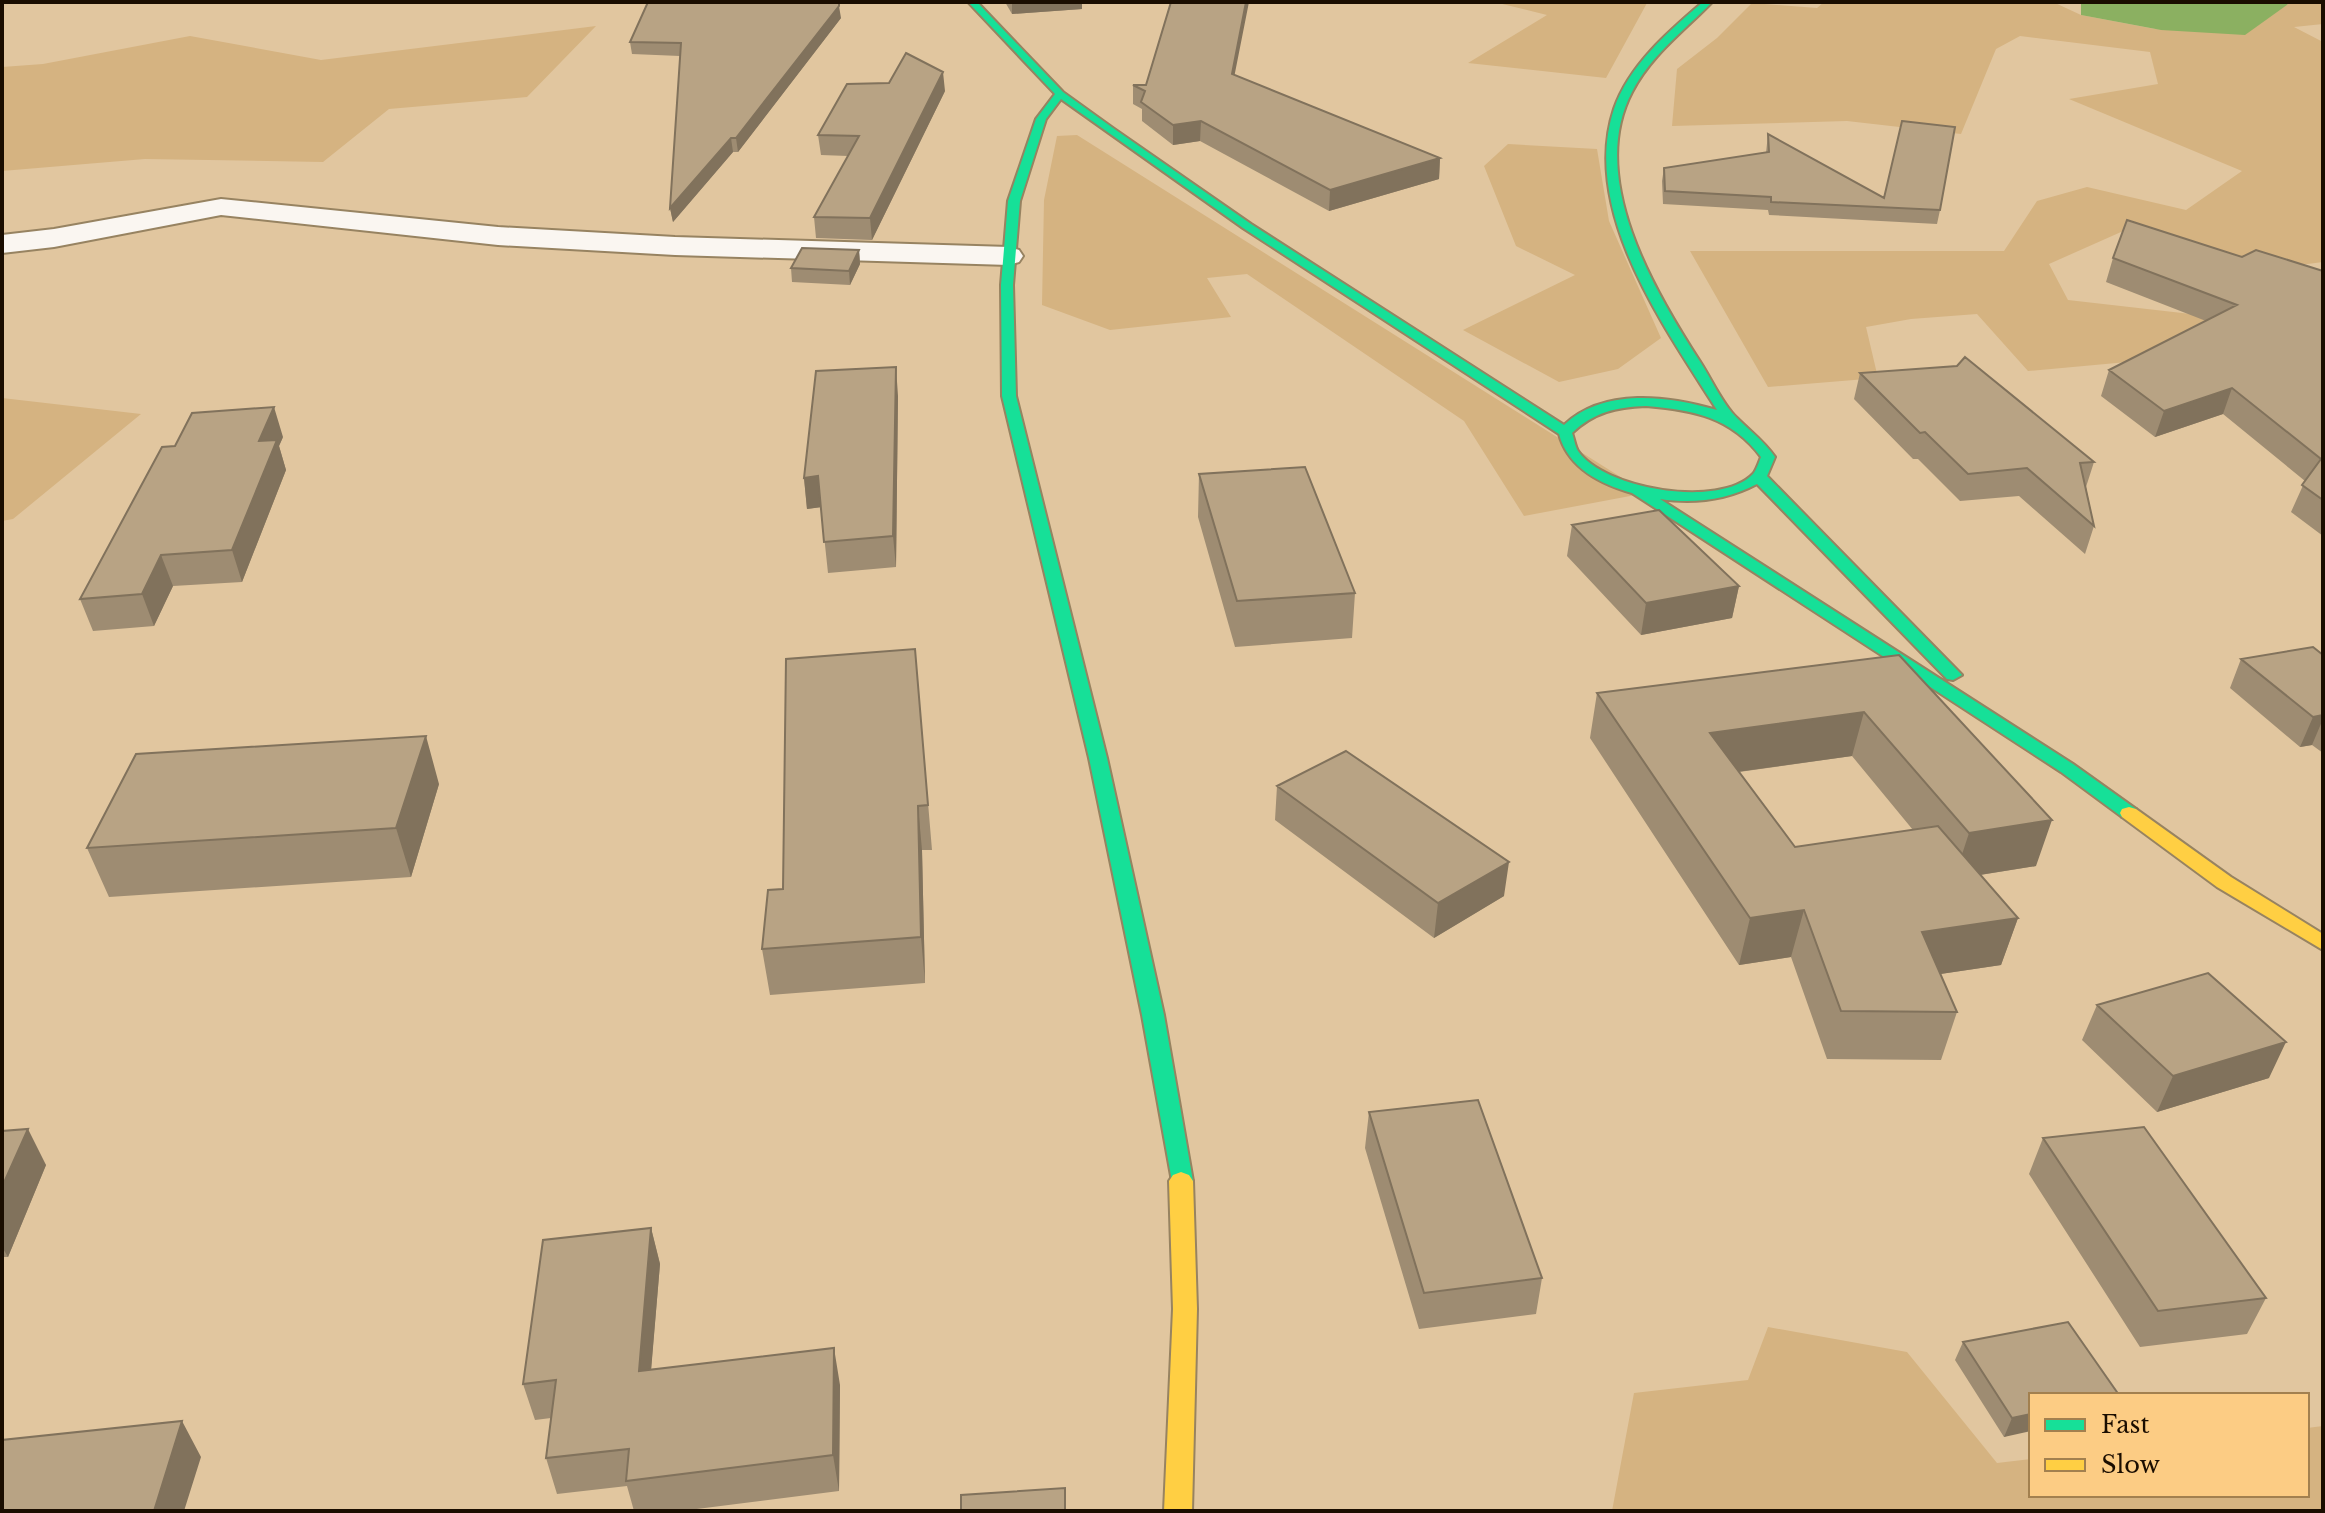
<svg xmlns="http://www.w3.org/2000/svg" width="2325" height="1513" viewBox="0 0 2325 1513" font-family="'Libre Baskerville',serif">
	<rect width="100%" height="100%" fill="#e1c69f"/>
	<path fill="#d5b381" d="M 1494,2 L 1642,2 L 1647,3 L 1606,78 L 1468,63 L 1547,15 Z
		M 1824,2 L 2053,2 L 2081,15 L 2155,29 L 2245,34 L 2291,2 L 2323,2 L 2323,24 L 2294,27 L 2323,42 L 2323,262 L 2285,267 L 2130,228 L 2049,264 L 2068,300 L 2226,318 L 2258,350 L 2028,371 L 1977,314 L 1911,319 L 1866,327 L 1878,378 L 1768,387 L 1690,251 L 2004,251 L 2037,201 L 2087,187 L 2186,210 L 2242,171 L 2069,99 L 2158,84 L 2150,52 L 2020,36 L 1996,49 L 1961,134 L 1847,121 L 1672,126 L 1677,69 L 1717,38 L 1752,3 L 1817,8 Z
		M 596,26 L 527,97 L 389,109 L 323,162 L 145,159 L 2,171 L 2,67 L 43,64 L 190,36 L 321,60 Z
		M 1077,135 L 1646,493 L 1524,516 L 1464,421 L 1247,274 L 1207,278 L 1231,317 L 1110,330 L 1042,305 L 1044,200 L 1057,136 Z
		M 1508,144 L 1597,149 L 1609,221 L 1661,338 L 1618,369 L 1559,382 L 1463,330 L 1575,275 L 1516,246 L 1484,166 Z
		M 2,398 L 141,414 L 13,519 L 2,521 Z
		M 1768,1327 L 1907,1352 L 1997,1463 L 2031,1459 L 2031,1495 L 2307,1495 L 2307,1428 L 2323,1426 L 2323,1511 L 1612,1511 L 1634,1393 L 1748,1380 Z"/>
	<path fill="#8bb061" d="M 2081,2 L 2291,2 L 2245,35 L 2161,30 L 2081,15 Z"/>
	<g fill="none" stroke-linecap="round" stroke-linejoin="round">
		<defs>
			<path id="street" d="M 221,199 L 498,227 L 675,237 L 1009,247 L 1019,250 L 1023,256 L 1019,262 L 1009,265 L 675,255 L 498,245 L 221,215 L 54,247 L 2,253 L 2,235 L 54,229 Z"/>
			<path id="fast" d="M 968,2 L 977,2 L 1063,92 L 1113,128 L 1251,224 L 1564,425 C 1604,387 1669,396 1717,410 C 1665,328 1580,211 1614,109 C 1629,65 1669,31 1703,2 L 1712,2 C 1684,31 1651,55 1632,92 C 1587,178 1654,291 1701,363 C 1712,380 1723,405 1737,418 C 1751,432 1764,441 1775,457 L 1767,476 L 1962,675 L 1953,680 L 1947,679 L 1757,484 C 1727,500 1694,504 1660,499 L 2073,764 L 2136,809 L 2138,813 L 2136,817 L 2122,817 L 2061,772 L 1632,493 C 1600,484 1568,468 1559,434 L 1243,228 L 1061,99 L 1046,119 L 1020,201 L 1013,285 L 1016,396 L 1107,758 L 1164,1015 L 1193,1181 L 1189,1187 L 1181,1190 L 1173,1187 L 1142,1015 L 1089,758 L 1002,396 L 1001,285 L 1008,201 L 1036,119 L 1055,94 ZM 1646,406 C 1693,410 1731,417 1761,457 C 1759,462 1756,471 1753,474 C 1719,509 1604,489 1578,451 C 1575,446 1574,438 1572,433 C 1594,412 1617,407 1646,406 Z"/>
			<path id="slow" d="M 2129,807 L 2136,809 L 2231,877 L 2323,934 L 2323,950 L 2217,887 L 2122,817 L 2120,813 L 2122,809 Z
				M 1181,1172 L 1189,1175 L 1193,1181 L 1197,1309 L 1192,1511 L 1164,1511 L 1173,1309 L 1169,1181 L 1173,1175 Z"/>
		</defs>
		<use href="#street" stroke="#978361" stroke-width="4"/>
		<use href="#fast" stroke="#978361" stroke-width="4"/>
		<use href="#slow" stroke="#978361" stroke-width="4"/>
		<use href="#street" fill="#faf6f1" fill-rule="evenodd"/>
		<use href="#fast" fill="#16e098" fill-rule="evenodd"/>
		<use href="#slow" fill="#ffcf43" fill-rule="evenodd"/>
	</g>
	<path fill="#9e8c72" fill-rule="evenodd" d="M 1005,2 L 1082,2 L 1082,9 L 1012,14 Z
		M 841,18 L 738,152 L 733,152 L 673,222 L 670,208 L 680,56 L 632,54 L 630,42 Z
		M 1235,75 L 1440,158 L 1439,179 L 1329,211 L 1200,141 L 1173,145 L 1142,121 L 1142,109 L 1133,104 L 1133,85 L 1146,85 Z
		M 945,91 L 872,240 L 816,238 L 814,217 L 848,156 L 821,155 L 818,135 Z
		M 1768,134 L 1884,198 L 1940,210 L 1937,224 L 1769,215 L 1768,210 L 1663,204 L 1662,181 L 1664,168 L 1766,153 Z
		M 859,250 L 860,264 L 850,285 L 792,282 L 791,268 Z
		M 2242,257 L 2323,271 L 2323,536 L 2291,512 L 2305,481 L 2223,414 L 2155,437 L 2101,396 L 2109,370 L 2206,321 L 2106,282 L 2113,258 Z
		M 1860,373 L 2094,462 L 2086,487 L 2094,526 L 2085,554 L 2019,496 L 1960,501 L 1918,459 L 1913,459 L 1854,399 Z
		M 898,396 L 896,567 L 828,573 L 821,507 L 807,509 L 804,478 Z
		M 283,437 L 279,446 L 286,470 L 242,582 L 173,586 L 154,626 L 93,631 L 80,599 Z
		M 1199,474 L 1355,593 L 1352,638 L 1235,647 L 1198,517 Z
		M 1572,525 L 1739,586 L 1732,618 L 1641,635 L 1567,556 Z
		M 915,649 L 932,850 L 922,850 L 925,983 L 770,995 L 762,949 L 783,889 Z
		M 1899,655 L 2036,866 L 1980,875 L 2018,918 L 2001,965 L 1940,974 L 1957,1012 L 1941,1060 L 1827,1059 L 1791,957 L 1739,965 L 1590,738 L 1597,693 ZM 1852,756 L 1913,830 L 1795,847 L 1739,772 Z
		M 2323,655 L 2323,753 L 2312,745 L 2300,747 L 2230,688 L 2241,659 Z
		M 439,784 L 411,877 L 109,897 L 87,848 Z
		M 1277,786 L 1504,896 L 1434,938 L 1275,820 Z
		M 2097,1005 L 2269,1078 L 2157,1112 L 2082,1040 Z
		M 1369,1112 L 1542,1278 L 1536,1314 L 1419,1329 L 1365,1148 Z
		M 2,1131 L 46,1165 L 8,1257 L 2,1257 Z
		M 2043,1138 L 2266,1298 L 2247,1334 L 2140,1347 L 2029,1174 Z
		M 651,1228 L 660,1264 L 651,1369 L 840,1385 L 839,1491 L 681,1511 L 634,1511 L 627,1486 L 557,1494 L 546,1458 L 551,1418 L 535,1420 L 523,1384 Z
		M 1963,1342 L 2119,1395 L 2004,1437 L 1955,1360 Z"/>
	<path fill="#81725c" d="M 1012,2 L 1082,2 L 1082,9 L 1012,14 Z
		M 1246,2 L 1249,2 L 1231,93 L 1232,74 Z
		M 839,6 L 841,18 L 738,152 L 736,138 Z
		M 943,72 L 945,91 L 872,240 L 870,218 Z
		M 1201,121 L 1200,141 L 1173,145 L 1173,125 Z
		M 731,138 L 733,152 L 673,222 L 670,208 Z
		M 1440,158 L 1439,179 L 1329,211 L 1330,190 Z
		M 859,250 L 860,264 L 850,285 L 849,271 Z
		M 896,367 L 898,396 L 896,567 L 893,536 Z
		M 2232,388 L 2223,414 L 2155,437 L 2164,411 Z
		M 274,407 L 283,437 L 279,446 L 286,470 L 242,582 L 232,550 L 259,441 Z
		M 818,476 L 822,507 L 807,509 L 804,478 Z
		M 161,555 L 173,586 L 154,626 L 142,594 Z
		M 1739,586 L 1732,618 L 1641,635 L 1646,603 Z
		M 1864,712 L 1852,756 L 1700,777 L 1710,733 Z
		M 2323,715 L 2323,719 L 2312,745 L 2300,747 L 2313,717 Z
		M 426,736 L 439,784 L 411,877 L 396,828 Z
		M 918,806 L 922,850 L 925,983 L 921,937 Z
		M 2052,820 L 2036,866 L 1954,879 L 1969,833 Z
		M 1509,862 L 1504,896 L 1434,938 L 1438,903 Z
		M 1804,910 L 1791,957 L 1739,965 L 1750,918 Z
		M 2018,918 L 2001,965 L 1907,979 L 1922,932 Z
		M 2286,1042 L 2269,1078 L 2157,1112 L 2173,1076 Z
		M 28,1129 L 46,1165 L 8,1257 L 2,1247 L 2,1187 Z
		M 651,1228 L 660,1264 L 648,1407 L 639,1371 Z
		M 834,1348 L 840,1385 L 839,1491 L 833,1455 Z
		M 2031,1414 L 2031,1431 L 2004,1437 L 2012,1418 Z
		M 182,1421 L 201,1457 L 184,1511 L 154,1511 Z"/>
	<path fill="#b8a384" stroke="#81725c" stroke-width="2" d="M 648,2 L 839,2 L 839,6 L 736,138 L 731,138 L 670,208 L 681,43 L 630,42 Z
		M 1171,2 L 1246,2 L 1232,74 L 1440,158 L 1330,190 L 1201,121 L 1173,125 L 1141,102 L 1145,91 L 1133,85 L 1146,85 Z
		M 906,53 L 943,72 L 870,218 L 814,217 L 859,136 L 818,135 L 847,84 L 889,83 Z
		M 1902,121 L 1955,127 L 1940,210 L 1771,202 L 1771,197 L 1665,191 L 1664,168 L 1769,152 L 1768,134 L 1884,198 Z
		M 2127,220 L 2242,257 L 2256,250 L 2323,271 L 2323,500 L 2302,485 L 2321,459 L 2232,388 L 2164,411 L 2109,370 L 2237,305 L 2113,258 Z
		M 802,248 L 859,250 L 849,271 L 791,268 Z
		M 1965,357 L 2094,462 L 2080,463 L 2094,526 L 2027,468 L 1968,474 L 1925,432 L 1920,433 L 1860,373 L 1957,366 Z
		M 896,367 L 893,536 L 824,542 L 818,476 L 804,478 L 816,371 Z
		M 274,407 L 259,441 L 277,440 L 232,550 L 161,555 L 142,594 L 80,599 L 162,447 L 175,446 L 192,413 Z
		M 1305,467 L 1355,593 L 1237,601 L 1199,474 Z
		M 1659,510 L 1739,586 L 1646,603 L 1572,525 Z
		M 2313,647 L 2323,655 L 2323,715 L 2313,717 L 2241,659 Z
		M 915,649 L 928,805 L 918,806 L 921,937 L 762,949 L 768,890 L 783,889 L 786,659 Z
		M 1899,655 L 2052,820 L 1969,833 L 1864,712 L 1710,733 L 1795,847 L 1938,826 L 2018,918 L 1922,932 L 1957,1012 L 1841,1011 L 1804,910 L 1750,918 L 1597,693 Z
		M 426,736 L 396,828 L 87,848 L 136,754 Z
		M 1346,751 L 1509,862 L 1438,903 L 1277,786 Z
		M 2208,973 L 2286,1042 L 2173,1076 L 2097,1005 Z
		M 1478,1100 L 1542,1278 L 1424,1293 L 1369,1112 Z
		M 2144,1127 L 2266,1298 L 2158,1311 L 2043,1138 Z
		M 28,1129 L 2,1187 L 2,1131 Z
		M 651,1228 L 639,1371 L 834,1348 L 833,1455 L 626,1481 L 629,1449 L 546,1458 L 556,1380 L 523,1384 L 543,1240 Z
		M 2068,1322 L 2119,1395 L 2031,1395 L 2031,1414 L 2012,1418 L 1963,1342 Z
		M 182,1421 L 154,1511 L 2,1511 L 2,1440 Z
		M 1065,1488 L 1065,1511 L 961,1511 L 961,1495 Z"/>
	<rect width="2325" height="1513" fill="none" stroke="#1a0d00" stroke-width="8"/>
	<rect x="2029" y="1393" width="280" height="104" fill="#fccc84" stroke="#a2804f" stroke-width="2"/>
	<rect x="2045" y="1419" width="40" height="12" fill="#16e098" stroke="#a2804f" stroke-width="2"/>
	<text x="2101" y="1433" font-size="24" fill="#1a0d00">Fast</text>
	<rect x="2045" y="1459" width="40" height="12" fill="#ffcf43" stroke="#a2804f" stroke-width="2"/>
	<text x="2101" y="1473" font-size="24" fill="#1a0d00">Slow</text>
</svg>
